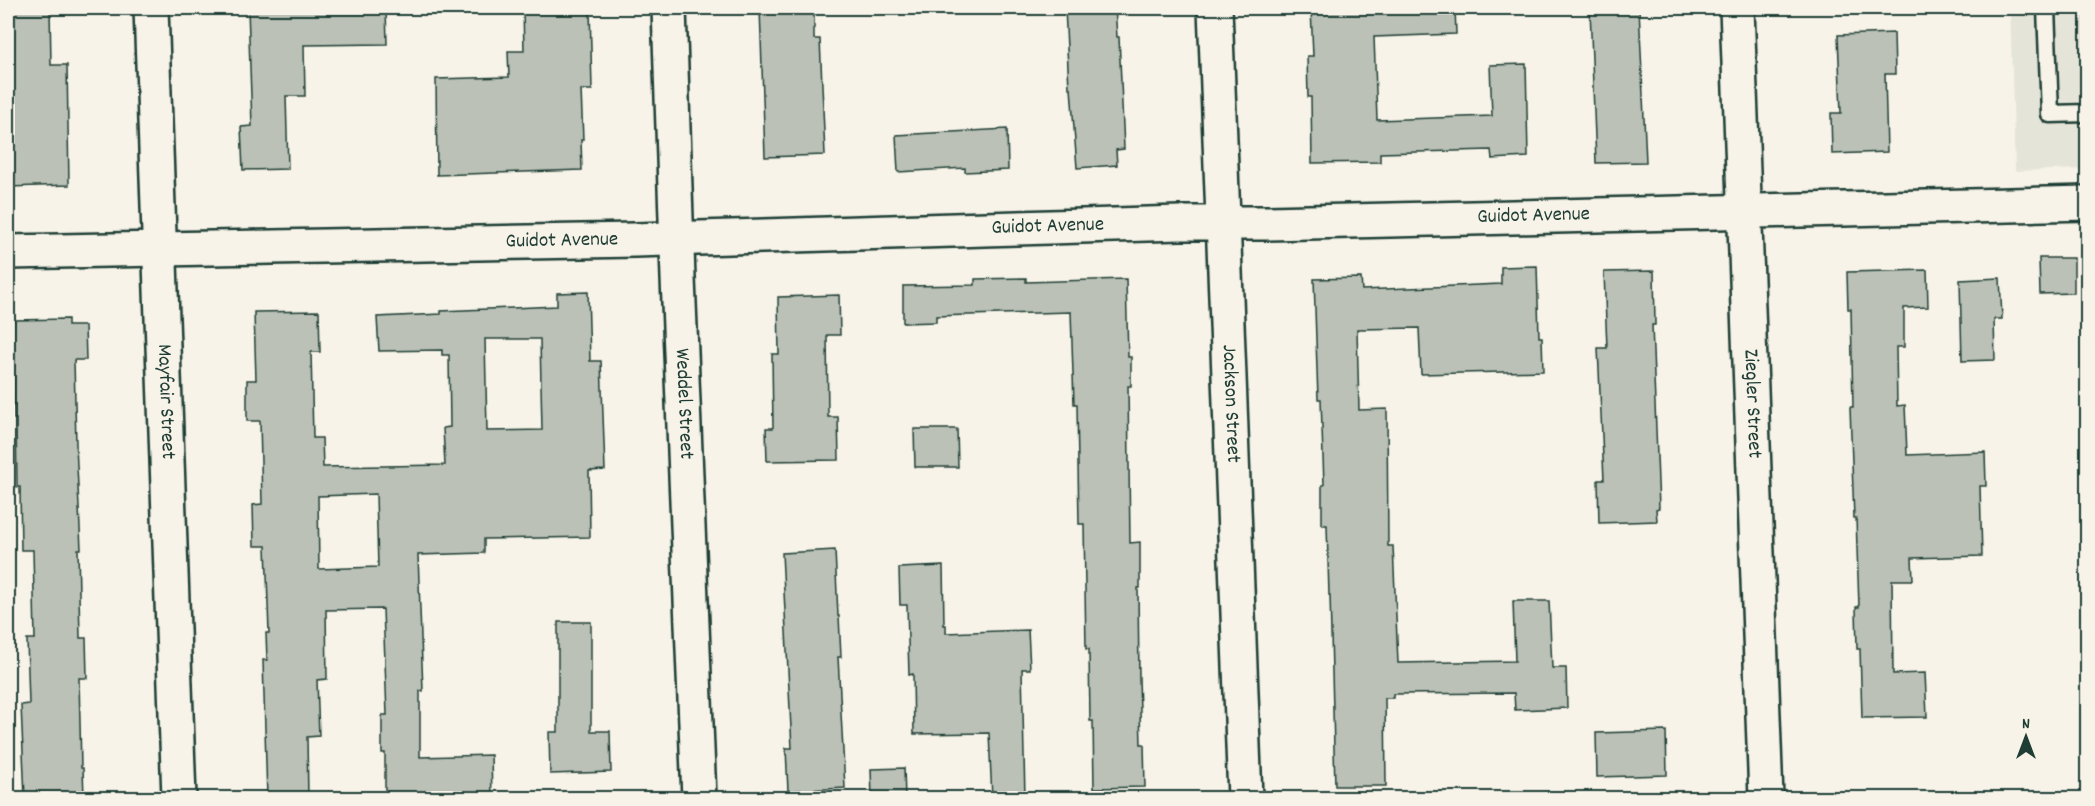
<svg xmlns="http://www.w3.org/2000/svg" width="2095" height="806" viewBox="0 0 2095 806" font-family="Dekko,sans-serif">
	<rect width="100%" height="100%" fill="#f7f3e8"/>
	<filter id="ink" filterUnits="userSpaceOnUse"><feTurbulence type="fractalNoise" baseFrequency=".0167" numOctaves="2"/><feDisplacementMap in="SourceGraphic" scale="12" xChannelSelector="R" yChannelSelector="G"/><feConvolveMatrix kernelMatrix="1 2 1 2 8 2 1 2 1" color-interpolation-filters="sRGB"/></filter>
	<g filter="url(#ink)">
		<path fill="#e5e4d9" d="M 2010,8 L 2087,8 L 2087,169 L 2015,171 Z"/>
		<path fill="#bbc1b6" stroke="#1f3d34" stroke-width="1.5" fill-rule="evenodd" d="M 8,8 L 50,8 L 51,65 L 67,65 L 69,185 L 8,187 Z
			M 248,8 L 386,8 L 387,44 L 304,45 L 305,96 L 286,96 L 288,169 L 243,170 L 241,127 L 252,126 Z
			M 523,8 L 590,8 L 592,90 L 581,90 L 583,140 L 581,140 L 582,170 L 437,175 L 436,79 L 509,77 L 508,51 L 524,51 Z
			M 760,8 L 814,8 L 814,39 L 820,39 L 825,155 L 765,157 Z
			M 1065,8 L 1115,8 L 1117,37 L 1119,37 L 1124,149 L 1116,150 L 1117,165 L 1077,168 L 1071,88 L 1069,88 Z
			M 1311,8 L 1455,8 L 1456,34 L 1374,37 L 1377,120 L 1492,116 L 1490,65 L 1526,64 L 1528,157 L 1492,159 L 1491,150 L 1380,153 L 1380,162 L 1312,163 L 1311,97 L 1308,97 L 1307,56 L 1313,56 Z
			M 1590,8 L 1639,8 L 1646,162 L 1596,163 Z
			M 1894,33 L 1895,74 L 1885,74 L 1887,152 L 1832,154 L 1831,113 L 1841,113 L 1838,35 Z
			M 1007,129 L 1008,170 L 965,172 L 965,168 L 898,172 L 896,135 Z
			M 2039,258 L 2074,258 L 2074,293 L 2040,294 Z
			M 1537,266 L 1539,337 L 1542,337 L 1543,371 L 1421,374 L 1419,328 L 1357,329 L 1359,410 L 1387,409 L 1388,546 L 1393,546 L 1398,663 L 1515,661 L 1513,601 L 1549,601 L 1552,668 L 1566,668 L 1567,708 L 1515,710 L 1514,693 L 1393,694 L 1393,698 L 1385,698 L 1386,786 L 1335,786 L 1330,595 L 1329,595 L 1327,525 L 1322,525 L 1322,485 L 1324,485 L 1321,399 L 1318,399 L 1314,279 L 1361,278 L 1362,290 L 1501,284 L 1501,267 Z
			M 1927,270 L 1928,307 L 1904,308 L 1904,347 L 1896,347 L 1897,406 L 1905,405 L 1907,455 L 1985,452 L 1986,486 L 1980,486 L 1982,556 L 1912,558 L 1913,580 L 1892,580 L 1893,674 L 1925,673 L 1927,717 L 1862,718 L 1860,649 L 1857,649 L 1856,607 L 1859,607 L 1856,518 L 1854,518 L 1850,407 L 1853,407 L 1851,309 L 1848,309 L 1847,272 Z
			M 1654,271 L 1655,325 L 1652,325 L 1659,508 L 1656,509 L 1657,521 L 1599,523 L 1598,480 L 1604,480 L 1598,348 L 1607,348 L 1604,272 Z
			M 1026,278 L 1026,282 L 1126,279 L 1128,357 L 1131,357 L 1131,386 L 1128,386 L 1130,543 L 1140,542 L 1140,588 L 1138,588 L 1139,678 L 1141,744 L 1144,744 L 1145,787 L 1094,788 L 1093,721 L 1090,721 L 1089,649 L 1086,649 L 1084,524 L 1079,524 L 1077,404 L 1074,404 L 1071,312 L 936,316 L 936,322 L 903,323 L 903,286 L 975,285 L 975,279 Z
			M 2000,278 L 2002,319 L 1994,319 L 1995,360 L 1962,361 L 1960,280 Z
			M 588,292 L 590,361 L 601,361 L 605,470 L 589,471 L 590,537 L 484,539 L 484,553 L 418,555 L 423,691 L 420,691 L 420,757 L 491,755 L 492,798 L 385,798 L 385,753 L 382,753 L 382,715 L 387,715 L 383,609 L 326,610 L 327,679 L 317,680 L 319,736 L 307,737 L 308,798 L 267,798 L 263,660 L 267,660 L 266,633 L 269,633 L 266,546 L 254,546 L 253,505 L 262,504 L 260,421 L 247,421 L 247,380 L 256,380 L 254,312 L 319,311 L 320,352 L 311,352 L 313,438 L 322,438 L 323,467 L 445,465 L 443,428 L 450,427 L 449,355 L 442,355 L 442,350 L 379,351 L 377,317 L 441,314 L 441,311 L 557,306 L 557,293 ZM 485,339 L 540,339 L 542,430 L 487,431 ZM 376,494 L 378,567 L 319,569 L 318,496 Z
			M 839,295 L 840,335 L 827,335 L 828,417 L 838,417 L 839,460 L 767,461 L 766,428 L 773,428 L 772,354 L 779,354 L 778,297 Z
			M 68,319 L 68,326 L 85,326 L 86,360 L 74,360 L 76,445 L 81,549 L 78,549 L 80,638 L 86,638 L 87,678 L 79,678 L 81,768 L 83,768 L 84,798 L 25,798 L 21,705 L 29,704 L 27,639 L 35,639 L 33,550 L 21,550 L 20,487 L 17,487 L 16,419 L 14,419 L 13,320 Z
			M 914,429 L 957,429 L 958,467 L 915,467 Z
			M 835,550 L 838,616 L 839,616 L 841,657 L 838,657 L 845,788 L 788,791 L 786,748 L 792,748 L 782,553 Z
			M 943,566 L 944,625 L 946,625 L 946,633 L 1028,630 L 1030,669 L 1022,669 L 1025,798 L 992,798 L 989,733 L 914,734 L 913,674 L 909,675 L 907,605 L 900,605 L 899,568 Z
			M 558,622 L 591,622 L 591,731 L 610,731 L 611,772 L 550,774 L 549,732 L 558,732 Z
			M 1666,731 L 1667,775 L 1597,777 L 1596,733 Z
			M 904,768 L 905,798 L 872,798 L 871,769 Z"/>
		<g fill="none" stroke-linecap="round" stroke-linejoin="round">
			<defs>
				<path id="service" d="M 2046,8 L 2050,114 L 2088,113"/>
				<g id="minor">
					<path id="s1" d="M 151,8 L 179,798"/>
					<path id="s2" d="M 669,8 L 678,278 L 699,798"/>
					<path id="s3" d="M 1215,8 L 1245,798"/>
					<path id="s4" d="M 1737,8 L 1766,798"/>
					<path id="s5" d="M 8,252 L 635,240 L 1180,223 L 1268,223 L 2088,203"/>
				</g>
			</defs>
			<use href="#service" stroke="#1f3d34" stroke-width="21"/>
			<use href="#minor" stroke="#1f3d34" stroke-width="38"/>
			<use href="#service" stroke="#f7f3e8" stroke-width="16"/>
			<use href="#minor" stroke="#f7f3e8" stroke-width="33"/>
		</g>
	</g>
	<g text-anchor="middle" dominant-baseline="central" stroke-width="4.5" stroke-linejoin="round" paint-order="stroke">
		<g font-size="21" fill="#1f3d34" stroke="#f7f3e8">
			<text stroke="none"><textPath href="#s5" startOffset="1526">Guidot Avenue</textPath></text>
			<text stroke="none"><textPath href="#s5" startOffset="1040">Guidot Avenue</textPath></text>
			<text stroke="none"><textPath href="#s5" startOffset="554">Guidot Avenue</textPath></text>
			<text stroke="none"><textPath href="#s1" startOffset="394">Mayfair Street</textPath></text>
			<text stroke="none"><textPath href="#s2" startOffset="396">Weddel Street</textPath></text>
			<text stroke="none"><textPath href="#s3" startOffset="396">Jackson Street</textPath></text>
			<text stroke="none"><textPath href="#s4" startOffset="396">Ziegler Street</textPath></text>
		</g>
	</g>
	<rect width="2095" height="806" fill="none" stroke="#f7f3e8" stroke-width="30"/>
	<rect x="15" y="15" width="2065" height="776" fill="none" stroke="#1f3d34" stroke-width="2" filter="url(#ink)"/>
	<g transform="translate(2026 737)" stroke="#f7f3e8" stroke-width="4.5" paint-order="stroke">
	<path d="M0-4.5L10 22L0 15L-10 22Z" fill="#1f3d34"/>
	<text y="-9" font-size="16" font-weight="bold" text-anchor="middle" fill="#1f3d34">N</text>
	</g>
</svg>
